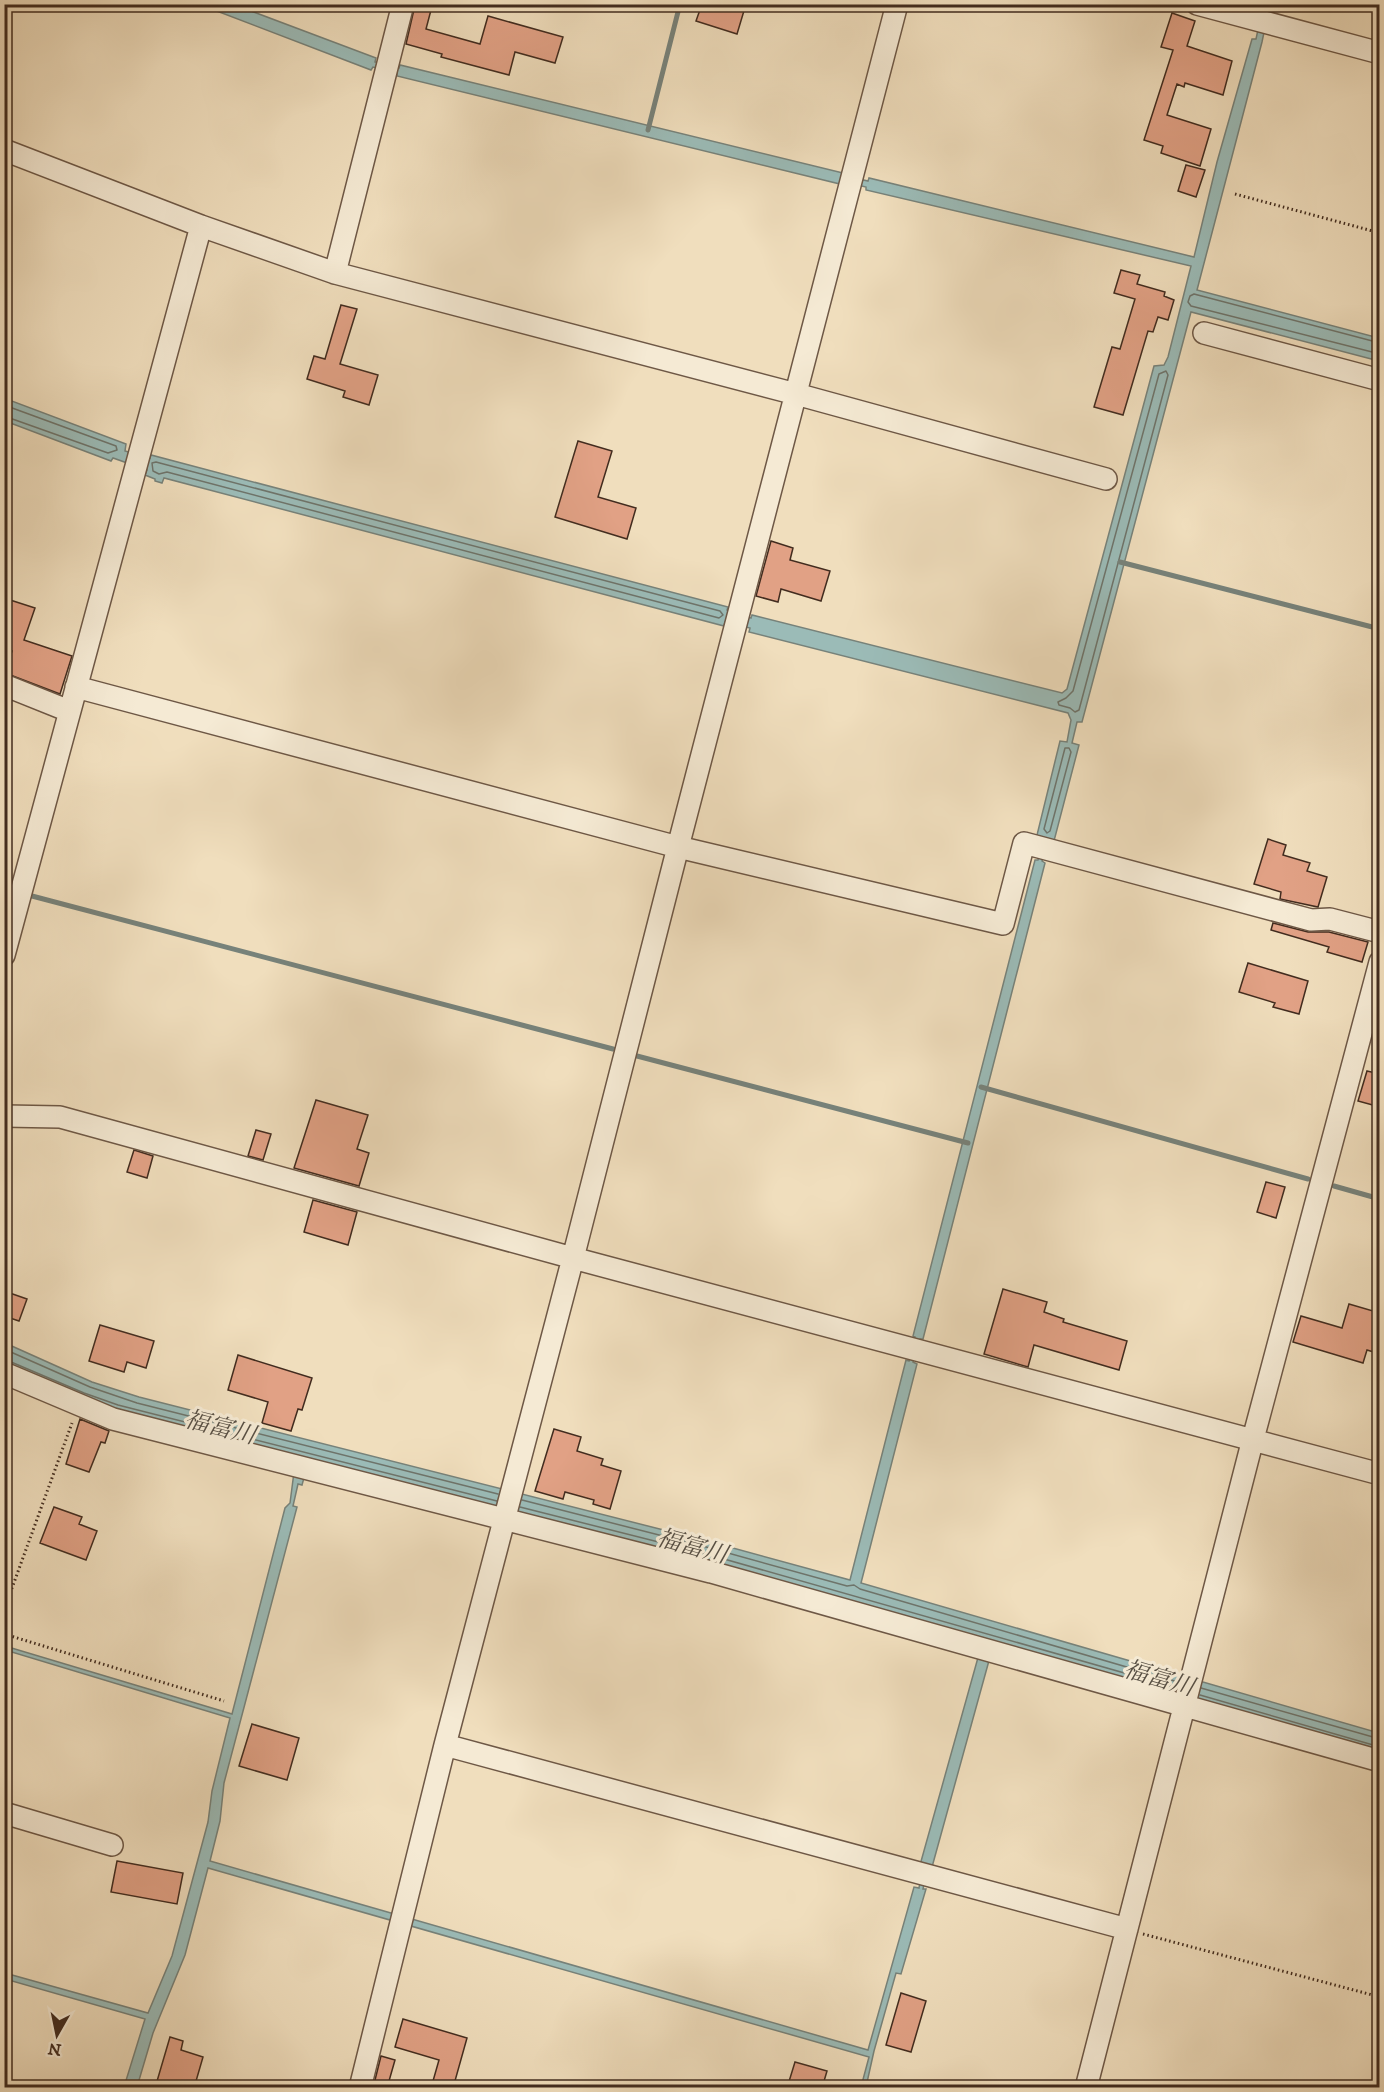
<svg xmlns="http://www.w3.org/2000/svg" width="1384" height="2092" viewBox="0 0 1384 2092" font-family="'IM FELL DW Pica','Noto Serif JP',serif">
	<rect width="100%" height="100%" fill="#f0debd"/>
	<filter id="stains"><feTurbulence type="fractalNoise" baseFrequency=".00333" numOctaves="4"/><feColorMatrix values="0 0 0 0 .2 0 0 0 0 .09 0 0 0 0 .02 0 0 0 .5 -.17"/></filter>
	<radialGradient id="worn" r=".72"><stop offset=".6" stop-color="#630" stop-opacity="0"/><stop offset="1" stop-color="#630" stop-opacity=".3"/></radialGradient>
	<path fill="#9bbbb7" stroke="#77827a" stroke-width="1.5" fill-rule="evenodd" d="M 201,5 L 235,5 L 376,58 L 375,62 L 399,68 L 400,65 L 843,173 L 842,175 L 868,181 L 869,178 L 1194,257 L 1217,162 L 1252,39 L 1256,39 L 1263,7 L 1260,5 L 1275,5 L 1274,9 L 1269,8 L 1262,42 L 1197,290 L 1379,338 L 1379,361 L 1191,312 L 1082,722 L 1077,722 L 1072,743 L 1079,745 L 1054,841 L 1048,840 L 1042,861 L 1045,863 L 923,1339 L 920,1339 L 913,1362 L 917,1364 L 861,1583 L 1379,1733 L 1379,1753 L 990,1657 L 932,1867 L 928,1866 L 923,1889 L 926,1889 L 901,1974 L 896,1973 L 874,2051 L 866,2087 L 861,2087 L 869,2057 L 208,1868 L 185,1955 L 153,2033 L 137,2087 L 124,2087 L 145,2019 L 5,1979 L 5,1973 L 148,2013 L 172,1956 L 208,1822 L 212,1791 L 230,1718 L 5,1650 L 5,1646 L 232,1714 L 285,1508 L 290,1503 L 294,1472 L 117,1410 L 5,1364 L 5,1343 L 92,1382 L 139,1397 L 711,1542 L 850,1580 L 906,1360 L 909,1361 L 915,1337 L 913,1336 L 1035,860 L 1038,860 L 1044,838 L 1037,835 L 1060,741 L 1067,742 L 1071,720 L 1068,713 L 749,632 L 750,628 L 725,622 L 724,626 L 164,478 L 162,483 L 155,481 L 155,479 L 145,475 L 147,470 L 113,458 L 111,461 L 5,421 L 4,398 L 126,444 L 125,451 L 150,458 L 151,455 L 728,607 L 727,610 L 751,618 L 752,615 L 1062,693 L 1067,689 L 1154,366 L 1164,365 L 1168,357 L 1191,266 L 866,190 L 866,187 L 841,181 L 840,184 L 397,76 L 397,73 L 373,67 L 371,70 ZM 305,1474 L 979,1654 L 920,1865 L 923,1866 L 919,1888 L 914,1887 L 868,2050 L 210,1861 L 220,1821 L 224,1783 L 297,1507 L 293,1506 L 298,1484 L 302,1485 Z"/>
	<g fill="none" stroke-linecap="round" stroke-linejoin="round">
		<path stroke="#6e746b" stroke-width="1.5" d="M 1380,343 L 1194,294 L 1190,296 L 1188,302 L 1191,306 L 1380,354
			M 1166,371 L 1168,375 L 1079,710 L 1075,712 L 1070,708 L 1059,705 L 1058,702 L 1066,698 L 1073,691 L 1159,374 Z
			M 4,405 L 116,446 L 117,450 L 108,453 L 4,416
			M 156,462 L 720,611 L 723,615 L 719,618 L 167,472 L 159,474 L 153,471 L 152,463 Z
			M 1065,748 L 1069,748 L 1071,752 L 1050,831 L 1047,833 L 1044,829 Z
			M 4,1349 L 90,1387 L 137,1403 L 498,1494
			M 4,1359 L 84,1393 L 118,1405 L 497,1501
			M 522,1500 L 710,1548 L 847,1586 L 854,1585 L 860,1589 L 1178,1682
			M 520,1507 L 710,1555 L 1177,1688
			M 1201,1688 L 1380,1739
			M 1200,1695 L 1380,1747"/>
		<path stroke="#77827a" stroke-width="5" d="M 648,130 L 680,4
			M 1120,562 L 1380,629
			M 4,890 L 8,891
			M 32,896 L 613,1049
			M 637,1056 L 968,1143
			M 981,1087 L 1308,1179
			M 1334,1186 L 1380,1199"/>
	</g>
	<path fill="#e1a185" stroke="#422c1f" stroke-width="1.5" d="M 702,4 L 746,4 L 737,34 L 696,21 Z
		M 415,5 L 431,10 L 426,29 L 480,44 L 488,16 L 563,37 L 555,63 L 515,52 L 509,75 L 441,57 L 442,54 L 406,44 Z
		M 1172,13 L 1195,21 L 1187,46 L 1232,61 L 1223,95 L 1185,83 L 1184,87 L 1177,84 L 1167,115 L 1211,129 L 1200,166 L 1161,153 L 1163,146 L 1144,140 L 1173,50 L 1161,47 Z
		M 1186,165 L 1205,170 L 1196,197 L 1178,191 Z
		M 1121,270 L 1140,275 L 1137,284 L 1165,292 L 1164,296 L 1174,300 L 1168,320 L 1158,317 L 1153,332 L 1148,331 L 1123,415 L 1094,407 L 1112,347 L 1120,349 L 1135,299 L 1114,293 Z
		M 341,305 L 357,309 L 340,364 L 378,375 L 369,405 L 343,397 L 345,391 L 307,379 L 314,356 L 325,359 Z
		M 578,441 L 612,451 L 598,497 L 636,508 L 627,539 L 555,517 Z
		M 771,541 L 793,548 L 790,560 L 830,571 L 821,601 L 781,589 L 778,602 L 756,596 Z
		M 4,598 L 35,608 L 24,640 L 72,656 L 60,694 L 5,673 L 12,651 L 4,648 Z
		M 1268,839 L 1286,845 L 1283,855 L 1310,863 L 1307,871 L 1327,877 L 1318,907 L 1280,899 L 1281,892 L 1254,884 Z
		M 1273,923 L 1308,932 L 1329,932 L 1368,942 L 1362,962 L 1327,952 L 1329,947 L 1271,930 Z
		M 1248,963 L 1308,981 L 1299,1014 L 1273,1007 L 1275,1003 L 1239,992 Z
		M 1367,1071 L 1380,1074 L 1380,1107 L 1358,1101 Z
		M 316,1100 L 368,1115 L 357,1149 L 369,1153 L 359,1186 L 294,1168 Z
		M 256,1130 L 271,1134 L 263,1160 L 248,1156 Z
		M 134,1150 L 153,1156 L 147,1178 L 127,1172 Z
		M 1266,1182 L 1285,1187 L 1276,1218 L 1257,1212 Z
		M 313,1200 L 357,1212 L 348,1245 L 304,1232 Z
		M 1003,1289 L 1047,1302 L 1044,1312 L 1064,1319 L 1063,1322 L 1127,1341 L 1119,1370 L 1034,1345 L 1028,1367 L 984,1354 Z
		M 4,1291 L 27,1299 L 19,1321 L 4,1316 Z
		M 1349,1304 L 1380,1313 L 1380,1354 L 1367,1350 L 1363,1363 L 1293,1342 L 1301,1316 L 1342,1328 Z
		M 100,1325 L 154,1341 L 146,1368 L 127,1362 L 124,1372 L 89,1361 Z
		M 238,1355 L 312,1378 L 302,1410 L 298,1409 L 291,1431 L 262,1423 L 268,1402 L 228,1390 Z
		M 80,1419 L 109,1431 L 105,1443 L 101,1442 L 89,1472 L 66,1464 Z
		M 554,1429 L 581,1437 L 577,1451 L 603,1459 L 601,1465 L 621,1471 L 610,1509 L 593,1504 L 594,1500 L 565,1492 L 563,1499 L 535,1491 Z
		M 54,1507 L 82,1517 L 79,1524 L 97,1531 L 86,1560 L 40,1543 Z
		M 252,1724 L 299,1738 L 287,1780 L 239,1766 Z
		M 117,1861 L 183,1873 L 177,1904 L 111,1892 Z
		M 901,1993 L 926,2001 L 911,2052 L 886,2045 Z
		M 403,2019 L 467,2038 L 453,2088 L 431,2088 L 439,2060 L 395,2047 Z
		M 170,2037 L 183,2041 L 181,2050 L 203,2057 L 194,2088 L 155,2088 Z
		M 381,2056 L 395,2060 L 387,2088 L 374,2084 Z
		M 795,2062 L 827,2071 L 822,2088 L 787,2088 Z"/>
	<g fill="none" stroke-linecap="round" stroke-linejoin="round">
		<defs>
			<path id="minor" d="M 1197,4 L 1380,53
				M 4,150 L 201,226 L 335,273 L 796,394 L 1106,479
				M 335,273 L 403,4
				M 1204,333 L 1380,380
				M 4,685 L 69,711
				M 76,687 L 678,847 L 1003,924 L 1024,843 L 1311,920 L 1330,919 L 1380,932
				M 4,955 L 201,226
				M 4,1116 L 60,1117 L 573,1258 L 1380,1474
				M 4,1373 L 113,1419 L 711,1572 L 1380,1761
				M 445,1745 L 1127,1929
				M 4,1813 L 112,1845
				M 360,2088 L 445,1745 L 573,1258 L 678,847 L 897,4
				M 1086,2088 L 1253,1439 L 1380,962"/>
		</defs>
		<use href="#minor" stroke="#6e5846" stroke-width="24"/>
		<path stroke="#422c1f" stroke-width="3" stroke-dasharray="1.5 3" stroke-linecap="butt" d="M 1235,194 L 1380,233
			M 4,1610 L 72,1423
			M 4,1634 L 224,1701
			M 1143,1934 L 1380,1997"/>
		<use href="#minor" stroke="#f5ead4" stroke-width="21"/>
	</g>
	<g text-anchor="middle" dominant-baseline="central" stroke-width="6" stroke-linejoin="round" paint-order="stroke">
		<g font-size="24" font-style="italic" fill="#585045" stroke="#f5ead4">
			<text transform="translate(220 1428) rotate(14)">福富川</text>
			<text transform="translate(692 1547) rotate(15)">福富川</text>
			<text transform="translate(1159 1679) rotate(16)">福富川</text>
		</g>
	</g>
	<rect width="1384" height="2092" fill="none" stroke="#f0debd" stroke-width="24"/>
	<rect x="6" y="6" width="1372" height="2080" fill="none" stroke="#422c1f" stroke-width="3"/>
	<rect x="12" y="12" width="1360" height="2068" fill="none" stroke="#422c1f" stroke-width="1.5"/>
	<g transform="translate(57 2035) rotate(189)" stroke="#f5ead4" stroke-width="4.5" paint-order="stroke">
	<path d="M0-4.5L10 22L0 15L-10 22Z" fill="#422c1f"/>
	<text y="-9" font-size="16" font-weight="bold" text-anchor="middle" fill="#422c1f">N</text>
	</g>
	<rect width="100%" height="100%" filter="url(#stains)"/>
	<rect width="100%" height="100%" fill="url(#worn)"/>
</svg>
